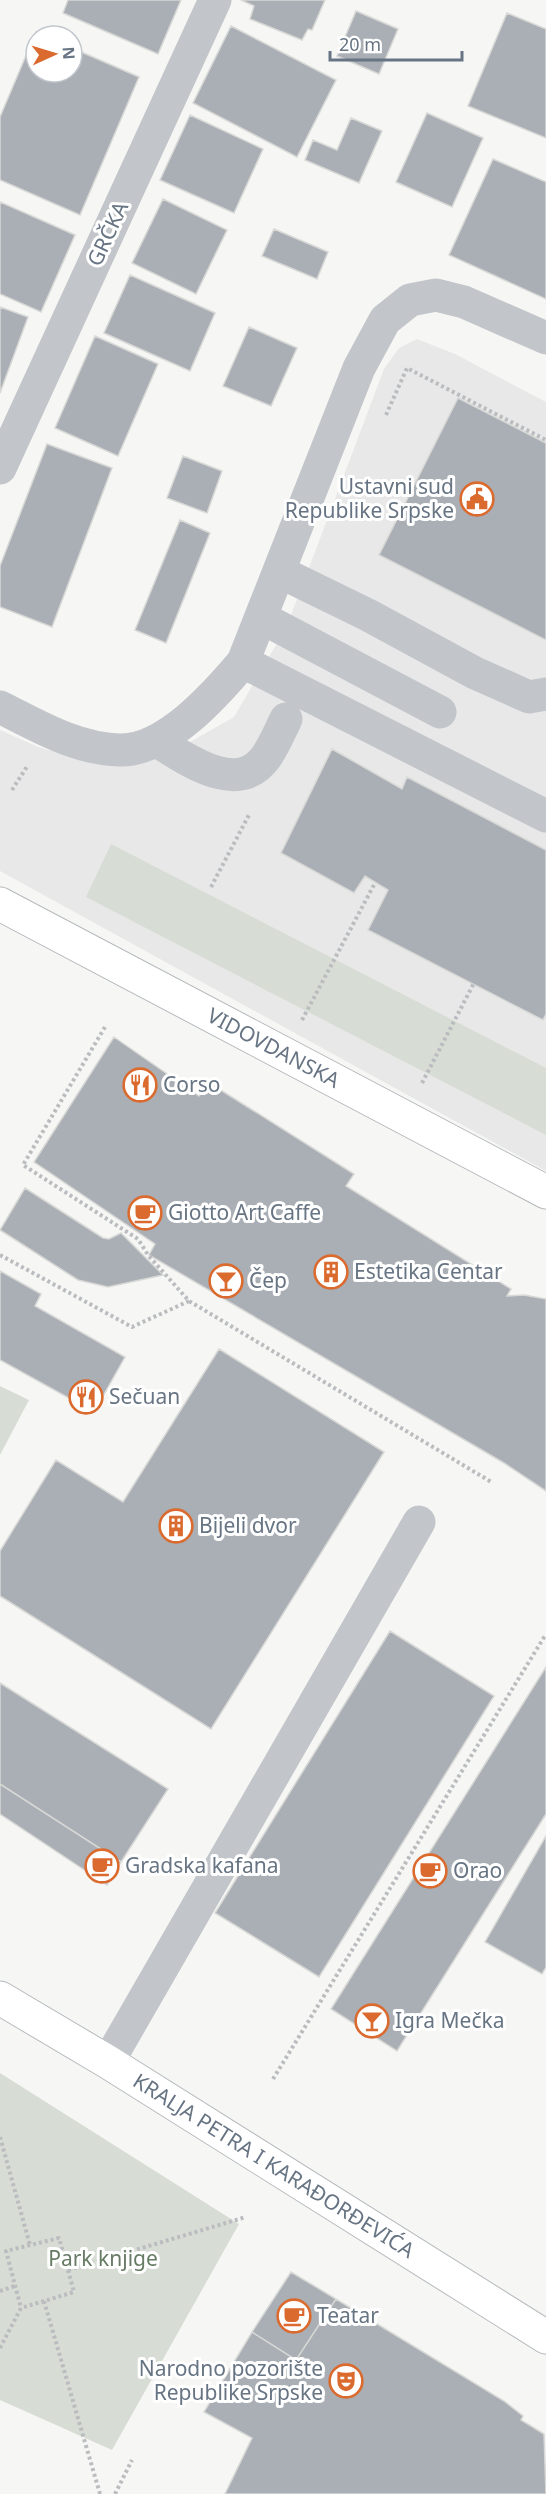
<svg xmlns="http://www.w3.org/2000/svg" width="546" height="2494" font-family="'Noto Sans',sans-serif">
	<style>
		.built { fill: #e7e8e7 }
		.green { fill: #d7ddd5 }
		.building { fill: #a9afb5; stroke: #d8d8d6; stroke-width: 1.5 }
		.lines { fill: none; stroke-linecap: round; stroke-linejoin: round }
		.major-casing { stroke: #b5b9bd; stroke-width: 35 }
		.path { stroke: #babcbf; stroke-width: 4; stroke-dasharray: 3 3; stroke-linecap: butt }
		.minor { stroke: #c2c5c9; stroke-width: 33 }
		.major { stroke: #fff; stroke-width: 33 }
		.labels { text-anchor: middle; stroke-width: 6; stroke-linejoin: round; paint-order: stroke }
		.street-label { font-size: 21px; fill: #677483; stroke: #fff }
		.poi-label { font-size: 21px; fill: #677483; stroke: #fff; text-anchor: start }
		.park-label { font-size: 21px; fill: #677b65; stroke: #fff }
	</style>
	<rect width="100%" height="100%" fill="#f6f7f4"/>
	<path class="built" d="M 417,339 L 455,354 L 546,402 L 546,1171 L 0,871 L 0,730 L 38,747 L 76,758 L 174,751 L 234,717 L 287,626 L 384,369 L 399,348 Z"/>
	<path class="green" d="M 111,844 L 546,1068 L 546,1135 L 86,897 Z
		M 0,1386 L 29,1400 L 0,1455 Z
		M 0,2073 L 239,2224 L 112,2450 L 0,2400 Z"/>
	<path class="building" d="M 68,0 L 181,0 L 158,54 L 63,13 Z
		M 241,0 L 325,0 L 312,30 L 308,29 L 302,40 L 250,19 L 254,6 Z
		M 356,11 L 398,29 L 379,74 L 337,56 Z
		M 507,13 L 546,29 L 546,138 L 468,106 Z
		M 231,26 L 336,80 L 297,157 L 193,103 Z
		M 36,32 L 45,36 L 36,36 L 36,72 L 72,72 L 72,48 L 139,77 L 80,215 L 0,180 L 0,117 Z
		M 427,113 L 483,138 L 452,207 L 396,182 Z
		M 190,115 L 263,149 L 234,213 L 160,180 Z
		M 351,118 L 382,131 L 359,183 L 305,160 L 313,140 L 337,150 Z
		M 493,159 L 546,182 L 546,299 L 449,255 Z
		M 163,199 L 227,230 L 196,294 L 132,263 Z
		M 0,202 L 75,235 L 41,312 L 0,294 Z
		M 274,229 L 328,252 L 317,279 L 262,256 Z
		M 130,275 L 215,313 L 190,371 L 104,333 Z
		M 0,307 L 28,317 L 0,393 Z
		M 249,327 L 297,348 L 271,406 L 223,386 Z
		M 95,336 L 158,364 L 118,456 L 55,428 Z
		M 458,398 L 546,443 L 546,640 L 379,555 Z
		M 47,444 L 112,468 L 52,627 L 0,607 L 0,566 Z
		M 183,456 L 222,471 L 207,513 L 167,498 Z
		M 180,520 L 210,533 L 166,643 L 135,630 Z
		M 332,749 L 402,789 L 407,777 L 546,850 L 546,1014 L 543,1020 L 368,930 L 388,890 L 365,876 L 354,893 L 281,853 Z
		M 114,1037 L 199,1096 L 208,1082 L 354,1174 L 346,1186 L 511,1289 L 507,1296 L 524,1295 L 546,1299 L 546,1491 L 504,1463 L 149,1255 L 155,1244 L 34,1162 Z
		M 25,1188 L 103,1238 L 109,1239 L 121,1233 L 163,1275 L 108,1287 L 78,1280 L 0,1230 Z
		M 0,1271 L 41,1294 L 35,1306 L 125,1357 L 94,1412 L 0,1360 Z
		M 219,1349 L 384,1452 L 211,1729 L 0,1596 L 0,1551 L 56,1460 L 123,1502 Z
		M 390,1631 L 494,1696 L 319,1977 L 215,1913 Z
		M 546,1667 L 546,1814 L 397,2051 L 331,2009 Z
		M 0,1683 L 168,1789 L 121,1862 L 0,1784 Z
		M 0,1784 L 121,1862 L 107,1885 L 0,1814 Z
		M 546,1836 L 546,1967 L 542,1974 L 485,1942 Z
		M 291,2272 L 336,2299 L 296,2360 L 252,2332 Z
		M 336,2299 L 504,2401 L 523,2416 L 521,2420 L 544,2434 L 546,2494 L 225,2494 L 252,2438 L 204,2412 L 252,2332 L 296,2360 Z"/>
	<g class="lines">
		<g class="major-casing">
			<g id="major">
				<path id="s1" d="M 0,904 L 546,1192"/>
				<path id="s2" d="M 0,1998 L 108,2062 L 546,2337"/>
			</g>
		</g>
		<path class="path" d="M 386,415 L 407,368 L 546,440
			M 12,790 L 28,765
			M 211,887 L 250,813
			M 302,1020 L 375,883
			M 105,1027 L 23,1165 L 138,1239 L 148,1255 L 189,1301 L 493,1483
			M 422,1083 L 474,983
			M 0,1255 L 132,1327 L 189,1301
			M 273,2079 L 546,1634
			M 0,2137 L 30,2245
			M 68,2270 L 246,2217
			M 0,2291 L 15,2286
			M 44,2301 L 100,2494
			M 0,2348 L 21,2308 L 6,2251 L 59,2238 L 74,2292 L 21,2308
			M 115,2494 L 132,2460"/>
		<path class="minor" d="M 0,468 L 215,0
			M 280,572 L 368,615 L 475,673 L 529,697 L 546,694
			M 262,618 L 440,712
			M 243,662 L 546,816
			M 0,707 C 38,726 76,749 120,750 C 166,751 216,694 243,662 L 359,368 L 385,320 L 410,300 L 436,295 L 464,302 L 546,338
			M 157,741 C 186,759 238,797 266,757 C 274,746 280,731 286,719
			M 108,2062 L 419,1522"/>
		<use href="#major" class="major"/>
	</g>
	<defs>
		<g id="civic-ring" transform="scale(1.725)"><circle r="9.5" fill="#fff" stroke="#db6a2f" stroke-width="1.5"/><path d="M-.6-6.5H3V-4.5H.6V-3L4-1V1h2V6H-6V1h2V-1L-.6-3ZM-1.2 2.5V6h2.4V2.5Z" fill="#db6a2f"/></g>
		<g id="restaurant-ring" transform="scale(1.725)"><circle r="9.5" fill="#fff" stroke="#db6a2f" stroke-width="1.5"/><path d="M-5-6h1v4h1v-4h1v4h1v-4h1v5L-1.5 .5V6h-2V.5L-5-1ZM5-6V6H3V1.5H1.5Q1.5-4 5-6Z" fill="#db6a2f"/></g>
		<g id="cafe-ring" transform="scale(1.725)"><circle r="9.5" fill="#fff" stroke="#db6a2f" stroke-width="1.5"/><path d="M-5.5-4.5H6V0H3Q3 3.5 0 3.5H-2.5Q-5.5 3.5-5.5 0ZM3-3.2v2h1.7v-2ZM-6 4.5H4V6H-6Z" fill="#db6a2f"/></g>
		<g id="building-ring" transform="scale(1.725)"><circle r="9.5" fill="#fff" stroke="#db6a2f" stroke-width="1.5"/><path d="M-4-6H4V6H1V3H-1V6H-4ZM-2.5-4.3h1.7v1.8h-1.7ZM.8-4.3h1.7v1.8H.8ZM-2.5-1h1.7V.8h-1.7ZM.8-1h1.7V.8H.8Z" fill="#db6a2f"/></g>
		<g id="bar-ring" transform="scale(1.725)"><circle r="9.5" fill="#fff" stroke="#db6a2f" stroke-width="1.5"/><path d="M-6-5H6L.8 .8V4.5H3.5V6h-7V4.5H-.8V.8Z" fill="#db6a2f"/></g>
		<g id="theatre-ring" transform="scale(1.725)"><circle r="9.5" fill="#fff" stroke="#db6a2f" stroke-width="1.5"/><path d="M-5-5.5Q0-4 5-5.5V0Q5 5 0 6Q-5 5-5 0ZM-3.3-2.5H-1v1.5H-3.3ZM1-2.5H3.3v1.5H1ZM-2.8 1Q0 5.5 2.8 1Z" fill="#db6a2f"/></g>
	</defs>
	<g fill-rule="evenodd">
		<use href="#civic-ring" x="477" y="499"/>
		<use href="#restaurant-ring" x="140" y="1085"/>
		<use href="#cafe-ring" x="145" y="1213"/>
		<use href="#building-ring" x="331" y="1272"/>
		<use href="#bar-ring" x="226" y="1281"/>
		<use href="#restaurant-ring" x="86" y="1397"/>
		<use href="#building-ring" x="176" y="1526"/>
		<use href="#cafe-ring" x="102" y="1866"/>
		<use href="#cafe-ring" x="430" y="1871"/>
		<use href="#bar-ring" x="372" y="2021"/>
		<use href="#cafe-ring" x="294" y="2316"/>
		<use href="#theatre-ring" x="346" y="2381"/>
	</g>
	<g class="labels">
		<g class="street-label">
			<text transform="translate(108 234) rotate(-65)" y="7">GRČKA</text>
			<text dy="7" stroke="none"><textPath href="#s1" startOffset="309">VIDOVDANSKA</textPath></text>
			<text dy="7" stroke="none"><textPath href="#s2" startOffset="321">KRALJA PETRA I KARAĐORĐEVIĆA</textPath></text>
		</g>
		<g class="poi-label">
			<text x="454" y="494" text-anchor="end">Ustavni sud<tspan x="454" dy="24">Republike Srpske</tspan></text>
			<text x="163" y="1092">Corso</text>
			<text x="168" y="1220">Giotto Art Caffe</text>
			<text x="354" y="1279">Estetika Centar</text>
			<text x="249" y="1288">Čep</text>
			<text x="109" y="1404">Sečuan</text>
			<text x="199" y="1533">Bijeli dvor</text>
			<text x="125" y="1873">Gradska kafana</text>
			<text x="453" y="1878">Orao</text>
			<text x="395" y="2028">Igra Mečka</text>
			<text x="317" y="2323">Teatar</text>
			<text x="323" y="2376" text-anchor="end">Narodno pozorište<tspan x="323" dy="24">Republike Srpske</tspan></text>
		</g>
		<g class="park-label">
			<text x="103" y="2266">Park knjige</text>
		</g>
	</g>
	<g transform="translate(54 54) rotate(86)"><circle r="28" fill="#ffffff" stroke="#c2c7cd" stroke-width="1.5"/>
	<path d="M0-4.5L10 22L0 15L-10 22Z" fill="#db6a2f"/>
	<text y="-9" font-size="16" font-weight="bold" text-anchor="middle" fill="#677483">N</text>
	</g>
	<path d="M330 51v9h132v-9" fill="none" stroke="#677483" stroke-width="3"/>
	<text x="339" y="51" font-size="18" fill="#677483" stroke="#ffffff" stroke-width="4.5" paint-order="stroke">20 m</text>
</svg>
